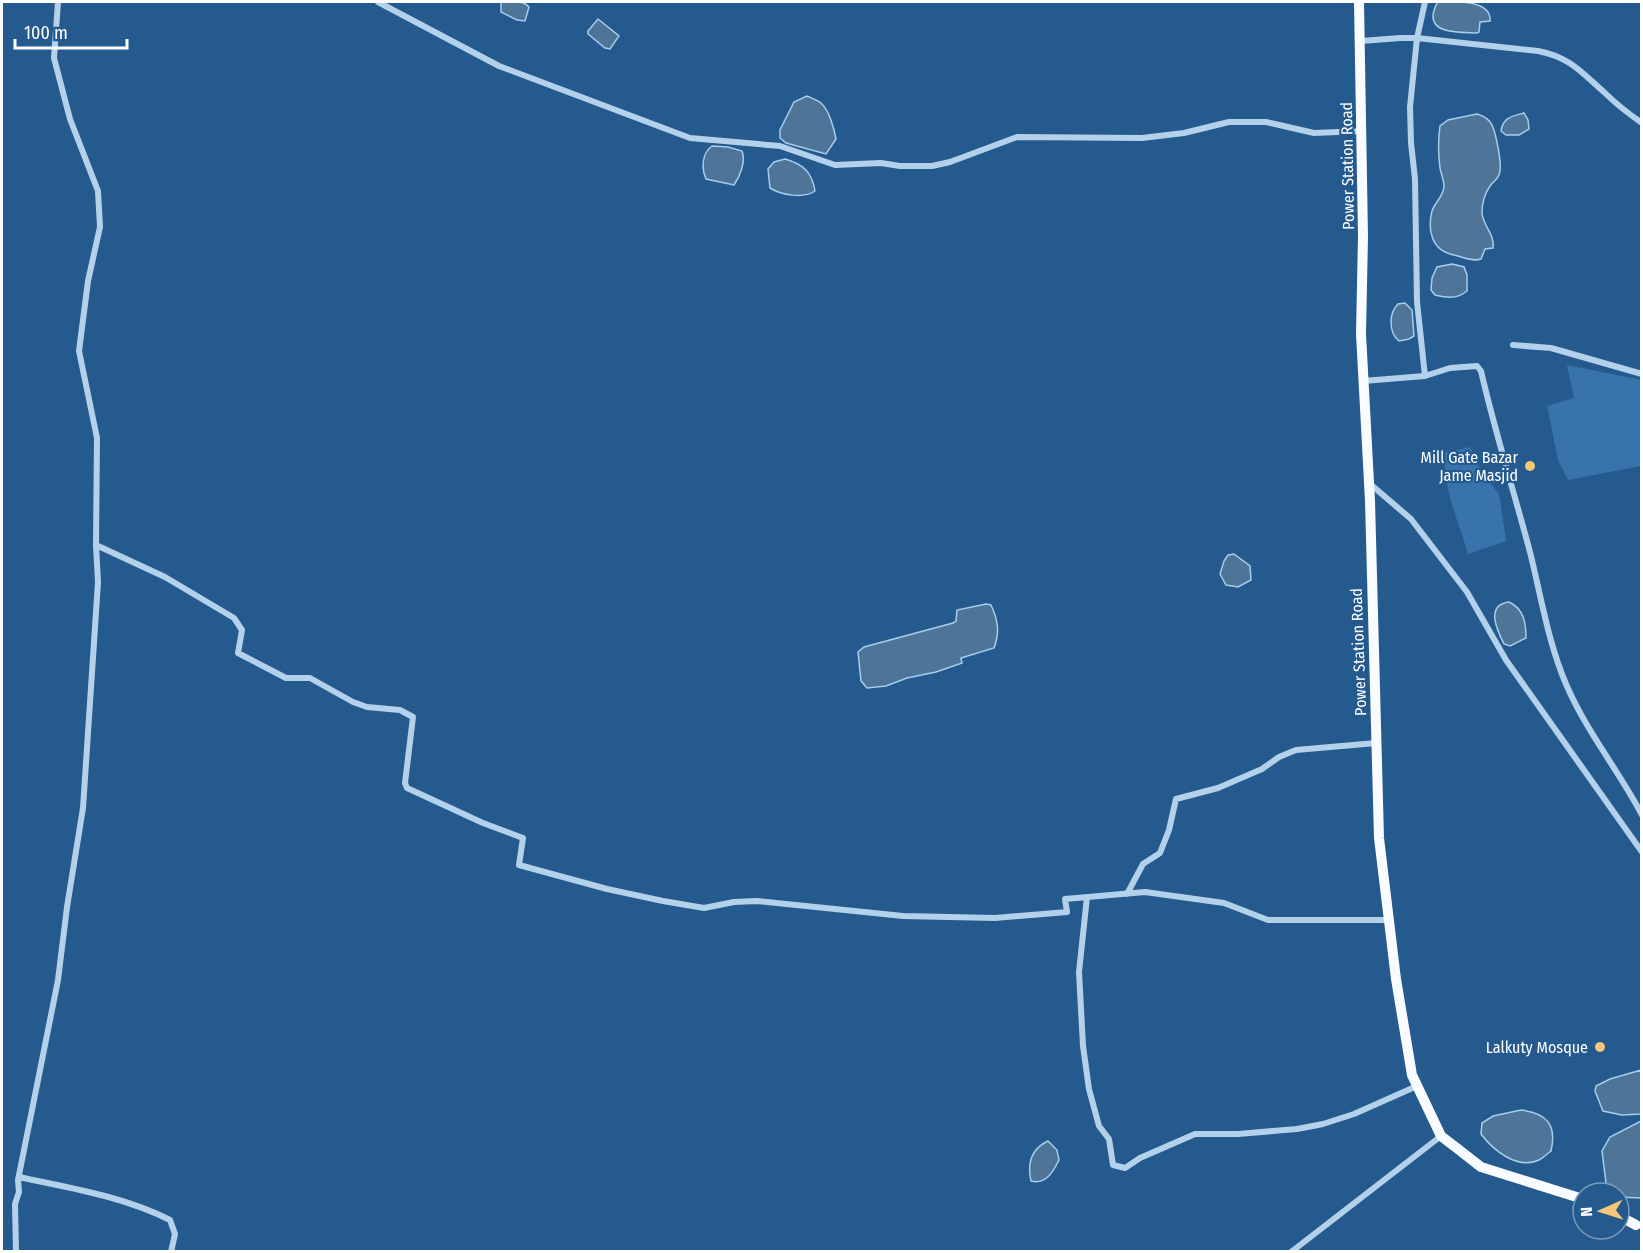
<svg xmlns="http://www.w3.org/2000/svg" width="1643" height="1253" font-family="'Fira Sans Condensed',sans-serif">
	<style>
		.green { fill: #3874ab }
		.water { fill: #4e7498; stroke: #a7cdec; stroke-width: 1.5 }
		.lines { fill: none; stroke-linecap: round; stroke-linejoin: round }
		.minor { stroke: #b3d1eb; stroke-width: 6 }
		.primary { stroke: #f8fbff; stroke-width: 10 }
		.poi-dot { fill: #f6c777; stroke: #245a8e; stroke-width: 2 }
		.labels { text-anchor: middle; stroke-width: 4.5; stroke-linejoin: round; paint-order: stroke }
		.street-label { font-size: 16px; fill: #fff; stroke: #245a8e }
		.poi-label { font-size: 16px; fill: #fff; stroke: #245a8e; text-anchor: end }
	</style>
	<rect width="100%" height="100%" fill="#245a8e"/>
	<path class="green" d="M 1567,365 L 1641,380 L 1641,466 L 1568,480 L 1558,460 L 1547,406 L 1574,398 Z
		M 1470,447 L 1481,471 L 1499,494 L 1506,541 L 1468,554 C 1458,519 1444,492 1444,453 Z"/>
	<path class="water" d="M 501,2 C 511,1 523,0 529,7 L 525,21 L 517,20 L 501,12 Z
		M 1438,2 C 1455,1 1492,0 1490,21 L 1480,22 L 1479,32 L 1477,33 C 1463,32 1432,35 1433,15 C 1434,9 1435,6 1438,2 Z
		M 598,19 L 619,36 L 610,49 L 605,48 L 588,34 L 588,31 Z
		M 807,96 C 811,98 817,100 821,103 C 829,110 834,128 836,139 L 826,154 L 786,143 L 780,138 L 780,130 L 794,102 Z
		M 1524,113 L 1528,120 L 1529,129 L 1519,135 L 1506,135 L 1501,131 C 1503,117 1513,116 1524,113 Z
		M 1477,114 C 1484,116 1489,119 1492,125 C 1496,134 1503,166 1499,175 C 1497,180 1493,182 1490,186 C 1485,193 1482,204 1482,213 C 1483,226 1495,234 1493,248 L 1485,249 L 1481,259 C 1472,262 1463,257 1454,255 C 1432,251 1427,231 1432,211 C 1435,202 1444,196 1444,186 C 1444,180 1441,174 1440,168 C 1438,153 1438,140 1440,126 L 1448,120 Z
		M 712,146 L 728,147 L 742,151 C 746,162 740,176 734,185 L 706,179 C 701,168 702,153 712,146 Z
		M 785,159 C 803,164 812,172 815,191 C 803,199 781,195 770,188 L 768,169 L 774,162 Z
		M 1452,264 L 1464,267 L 1467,275 L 1467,291 C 1457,299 1448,298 1435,295 L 1431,290 L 1432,278 L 1437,267 Z
		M 1405,303 L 1412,310 L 1414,336 L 1409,339 L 1399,341 C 1388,332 1389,313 1398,304 Z
		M 1234,554 L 1250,566 L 1251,580 L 1238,587 L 1226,585 L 1220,574 L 1224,561 L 1228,555 Z
		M 1509,602 C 1524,609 1526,623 1526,638 L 1510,646 L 1504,644 C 1497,630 1485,605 1509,602 Z
		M 986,604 L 991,605 C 998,620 1000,632 994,648 L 961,658 L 962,663 L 936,672 L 907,678 L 886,686 L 867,688 L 861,681 L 858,652 L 864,647 L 953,623 L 956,621 L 957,610 Z
		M 1641,1070 L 1641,1114 L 1622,1115 L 1603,1111 L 1595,1091 L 1596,1086 L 1610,1079 Z
		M 1521,1110 C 1547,1113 1557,1125 1551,1151 C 1547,1154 1543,1158 1539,1160 C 1517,1170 1493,1150 1481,1134 L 1482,1123 L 1493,1116 Z
		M 1641,1121 L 1641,1198 L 1619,1197 L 1619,1193 L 1614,1193 L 1606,1183 L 1602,1151 L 1610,1137 Z
		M 1048,1141 L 1057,1150 L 1059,1160 C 1053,1172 1046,1185 1031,1181 C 1027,1163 1031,1149 1048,1141 Z"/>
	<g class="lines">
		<path class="minor" d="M 378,2 L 499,66 L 690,138 L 780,146 L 835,165 L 881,163 L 900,166 L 932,166 L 950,162 L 1017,137 L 1142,138 L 1184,133 L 1229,122 L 1266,122 L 1314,133 L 1362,131
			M 1361,41 L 1400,38 L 1417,38 L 1538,51 C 1570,57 1582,73 1605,93 C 1616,104 1629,114 1642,123
			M 1513,345 L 1551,348 L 1642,374
			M 1425,376 L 1450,368 L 1477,366 L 1481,371 C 1495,432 1514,492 1530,552 C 1541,596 1548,642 1566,684 C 1586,731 1619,771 1642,815
			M 1363,381 L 1425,376 L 1417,302 L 1415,179 L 1411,143 L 1410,107 L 1417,38 L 1425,2
			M 1369,483 L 1411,519 L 1467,592 L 1506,660 L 1642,852
			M 96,545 L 165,577 L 234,618 L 242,630 L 238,653 L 286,678 L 310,678 L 353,702 L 367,707 L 400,710 L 413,717 L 405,783 L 407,788 L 483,823 L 523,838 L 519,865 L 607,889 L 663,901 L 704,908 L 734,902 L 757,901 L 903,916 L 995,918 L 1067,912 L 1065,899 L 1145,892 L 1224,903 L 1268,920 L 1389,920
			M 1127,894 L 1143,864 L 1160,853 L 1169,830 L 1176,799 L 1218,788 L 1262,769 L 1279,757 L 1296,750 L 1376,743
			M 1087,897 L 1079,972 L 1083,1046 L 1089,1089 L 1099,1126 L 1109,1139 L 1113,1165 L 1125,1168 L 1140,1158 L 1195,1134 L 1238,1134 L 1297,1129 L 1323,1124 L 1354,1114 L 1417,1086
			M 19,1177 C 69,1188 123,1196 170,1220 L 175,1234 L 171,1252
			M 16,1252 L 15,1204 L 19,1192 L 18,1180 L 58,980 L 67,907 L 83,808 L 98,582 L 96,545 L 97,438 L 79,351 L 88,281 L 100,227 L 98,191 L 70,119 L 54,58 L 58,2
			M 1291,1252 L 1441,1136"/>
		<path class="primary" d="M 1359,2 L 1363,237 L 1361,334 L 1370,501 L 1379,838 L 1396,979 L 1412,1075 L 1441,1136 L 1458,1149 L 1481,1167 L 1583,1199
			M 1619,1216 L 1636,1225"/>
	</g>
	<g class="poi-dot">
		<circle cx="1530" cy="466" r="6"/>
		<circle cx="1600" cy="1047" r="6"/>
	</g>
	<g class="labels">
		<g class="street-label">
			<text transform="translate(1347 166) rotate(-91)" y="6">Power Station Road</text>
			<text transform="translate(1358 652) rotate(-92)" y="6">Power Station Road</text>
		</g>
		<g class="poi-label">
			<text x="1518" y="463">Mill Gate Bazar<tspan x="1518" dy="18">Jame Masjid</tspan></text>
			<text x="1588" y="1053">Lalkuty Mosque</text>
		</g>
	</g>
	<rect width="1643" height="1253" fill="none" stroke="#ffffff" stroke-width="6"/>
	<g transform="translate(1601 1211) rotate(267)"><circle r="28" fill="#245a8e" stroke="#7c9cbb" stroke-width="1.5"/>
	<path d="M0-4.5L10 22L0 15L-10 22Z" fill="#f6c777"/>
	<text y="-9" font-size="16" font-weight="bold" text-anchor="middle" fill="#ffffff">N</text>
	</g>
	<path d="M15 39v9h112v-9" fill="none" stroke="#ffffff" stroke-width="3"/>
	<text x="24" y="39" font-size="18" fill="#ffffff" stroke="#245a8e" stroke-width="4.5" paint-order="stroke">100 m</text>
</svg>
